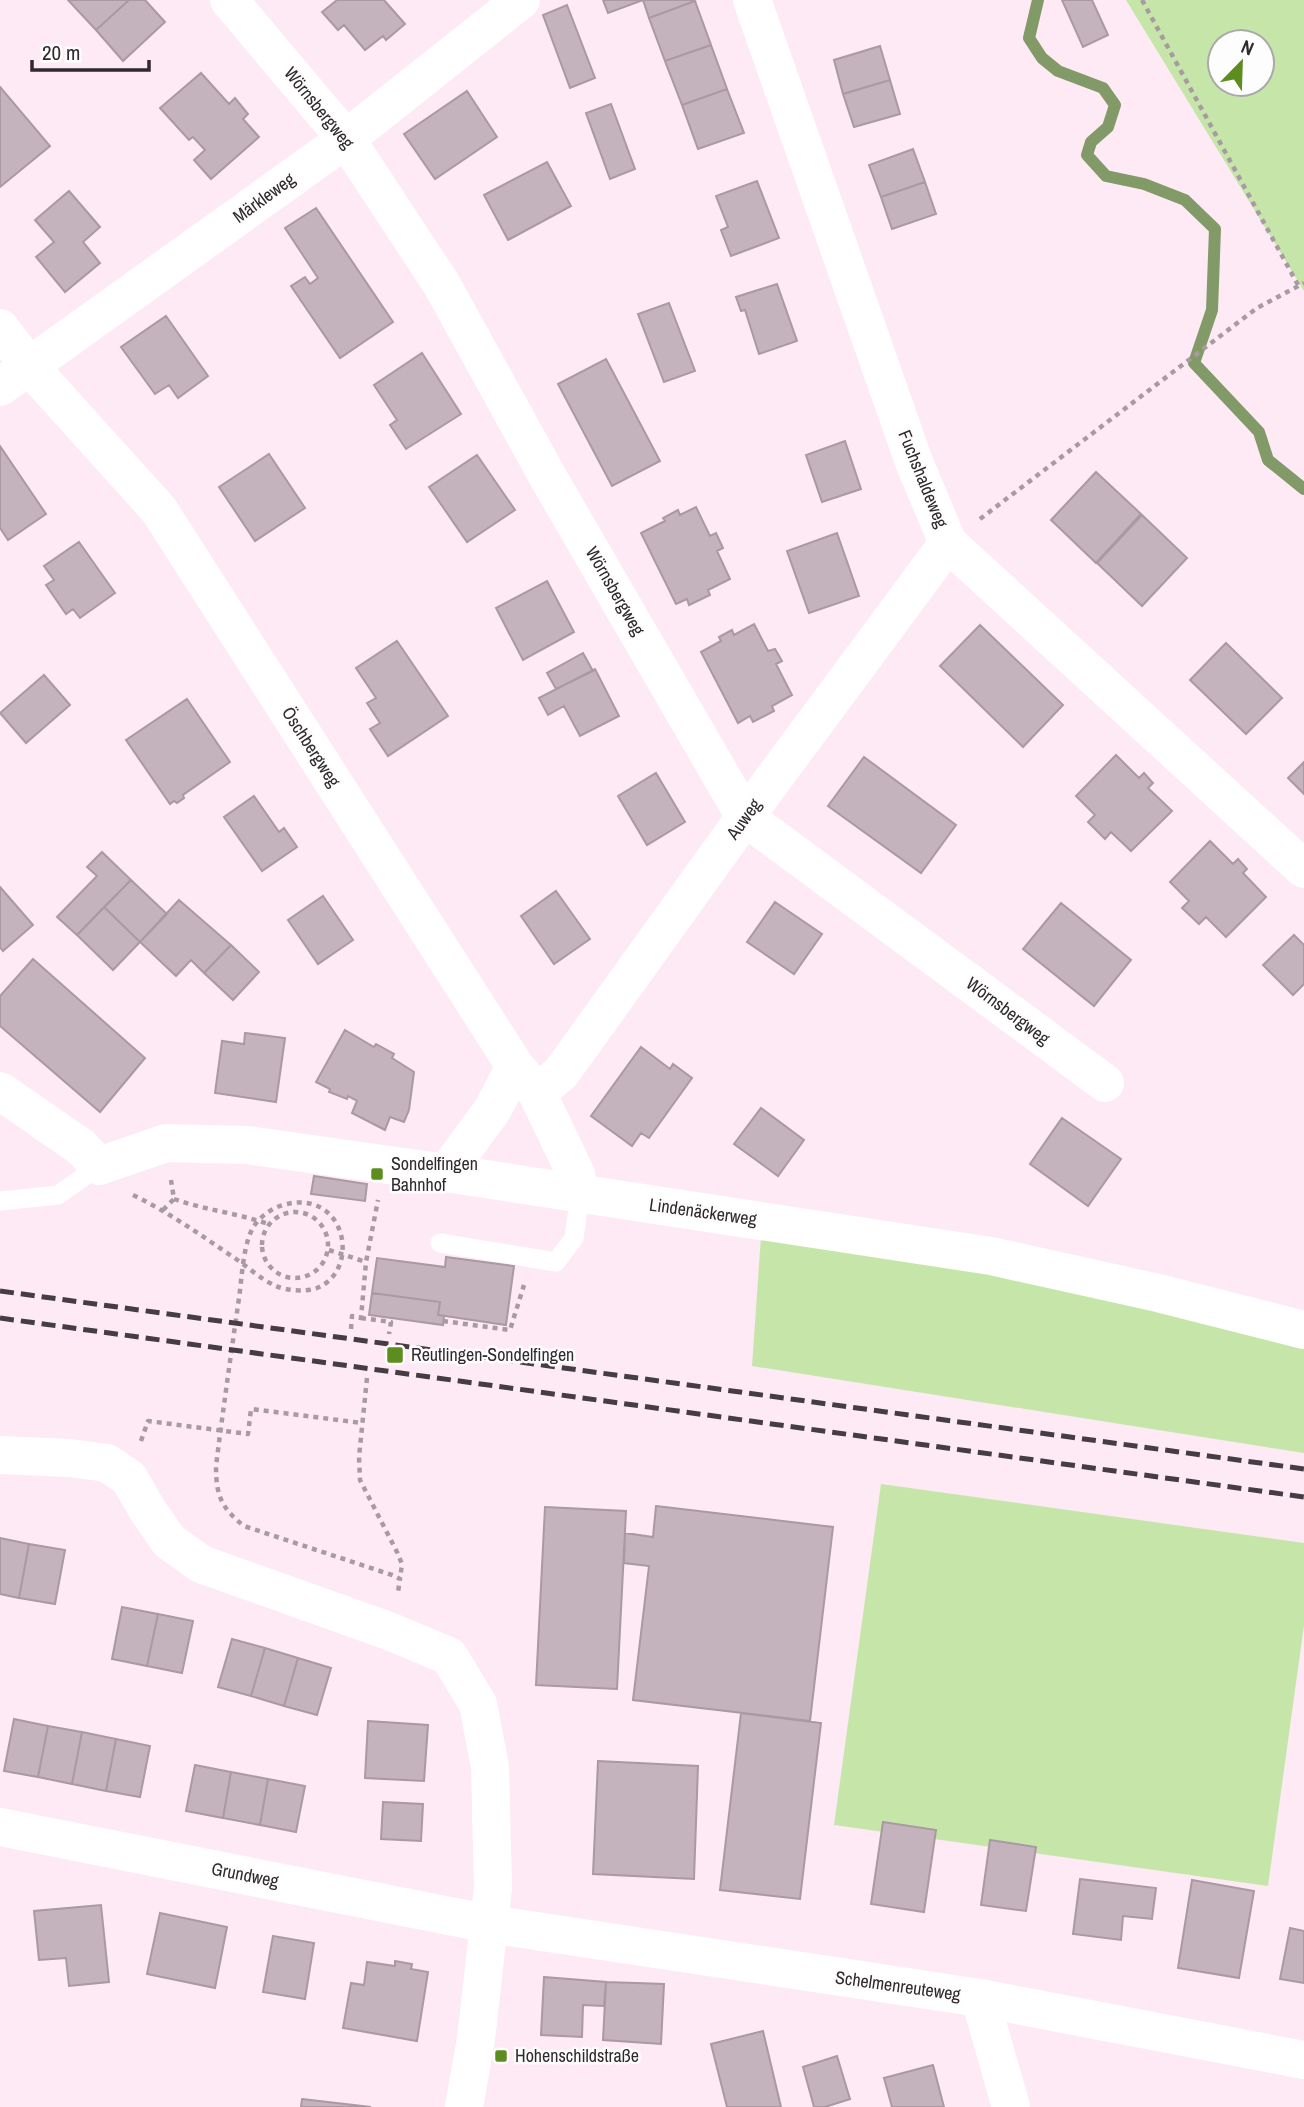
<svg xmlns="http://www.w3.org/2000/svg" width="1304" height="2107" font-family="'Archivo Narrow',sans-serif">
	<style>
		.green { fill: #c6e6a9; fill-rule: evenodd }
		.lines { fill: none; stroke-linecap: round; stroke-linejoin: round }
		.stream { stroke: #829a68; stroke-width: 12 }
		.building { fill: #c4b2bd; stroke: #aa98a2; stroke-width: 2 }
		.path { stroke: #a89aa2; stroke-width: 4.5; stroke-dasharray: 5 5; stroke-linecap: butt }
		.service { stroke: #fff; stroke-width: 19 }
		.minor { stroke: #fff; stroke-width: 38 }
		.rail { stroke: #453d41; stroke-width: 5; stroke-dasharray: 14 7; stroke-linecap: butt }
		.poi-dot { fill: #5d8c1f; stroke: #fdfdfd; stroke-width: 2.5 }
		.labels { text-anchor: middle; stroke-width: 5; stroke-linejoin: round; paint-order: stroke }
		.street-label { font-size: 18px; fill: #30292d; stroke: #fdfdfd }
		.poi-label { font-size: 18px; fill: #30292d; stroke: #fdfdfd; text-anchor: start }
	</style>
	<rect width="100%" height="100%" fill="#fdeaf5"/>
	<path class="green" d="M 1126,0 L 1304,0 L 1304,291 ZM 1262,42 L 1262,84 L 1220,84 L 1220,42 Z
		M 762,1222 L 1304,1345 L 1304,1453 L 752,1366 Z
		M 881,1484 L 1304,1543 L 1304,1625 L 1268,1886 L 834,1825 Z"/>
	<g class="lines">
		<path class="stream" d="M 1038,0 L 1029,38 L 1042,58 L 1058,71 L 1103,88 L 1115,105 L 1108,127 L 1091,142 L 1087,155 L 1106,176 L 1144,184 L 1185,200 L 1215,229 L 1212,310 L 1194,363 L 1259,432 L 1268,460 L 1304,489"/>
	</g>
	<path class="building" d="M 68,0 L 129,0 L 96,30 Z
		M 129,0 L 145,0 L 165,22 L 123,61 L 96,30 Z
		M 337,0 L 384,0 L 405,24 L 386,40 L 383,36 L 365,50 L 344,25 L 338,30 L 322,12 Z
		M 603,0 L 694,0 L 695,1 L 649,18 L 643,0 L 608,13 Z
		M 1062,0 L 1092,0 L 1108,35 L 1083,47 Z
		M 695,1 L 711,45 L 665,61 L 649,18 Z
		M 567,5 L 595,78 L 570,88 L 543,15 Z
		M 711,45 L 727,89 L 682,105 L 665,61 Z
		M 880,46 L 890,80 L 843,94 L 834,60 Z
		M 201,73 L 229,104 L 235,98 L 248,114 L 243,119 L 259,137 L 211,179 L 194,160 L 205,150 L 193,137 L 189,140 L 160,108 Z
		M 890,80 L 900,114 L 854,127 L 843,94 Z
		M 0,87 L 50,146 L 0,187 Z
		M 727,89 L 744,133 L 698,149 L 682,105 Z
		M 467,91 L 497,137 L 435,179 L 404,134 Z
		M 611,104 L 635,169 L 610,179 L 586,113 Z
		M 913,149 L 925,182 L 881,197 L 869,165 Z
		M 547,162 L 571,206 L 508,240 L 484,195 Z
		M 757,181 L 779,238 L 731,256 L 721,230 L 728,227 L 716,196 Z
		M 925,182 L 936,214 L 892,229 L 881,197 Z
		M 69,191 L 100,227 L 83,242 L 100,263 L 65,292 L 36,257 L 54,242 L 35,220 Z
		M 316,208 L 393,322 L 340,358 L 291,286 L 305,277 L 310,284 L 318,278 L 285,228 Z
		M 777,284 L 797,341 L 759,354 L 745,310 L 741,311 L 736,297 Z
		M 669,303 L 695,371 L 664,382 L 638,314 Z
		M 166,316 L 208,376 L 178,398 L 169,385 L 155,394 L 121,347 Z
		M 422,353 L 461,414 L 406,449 L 390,425 L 397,420 L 374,385 Z
		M 606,359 L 660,461 L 612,486 L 558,384 Z
		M 845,441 L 861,489 L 822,502 L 806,455 Z
		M 0,446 L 46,514 L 8,540 L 0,528 Z
		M 269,454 L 305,508 L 255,541 L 219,487 Z
		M 477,455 L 515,510 L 467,542 L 429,487 Z
		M 1096,472 L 1141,514 L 1096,563 L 1051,520 Z
		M 696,507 L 710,536 L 716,533 L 723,548 L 717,551 L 730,579 L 708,590 L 710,595 L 689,605 L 687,599 L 676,604 L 641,533 L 665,521 L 663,518 L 678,510 L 680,515 Z
		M 1142,515 L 1187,558 L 1142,606 L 1097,563 Z
		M 837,533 L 859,596 L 809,613 L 787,551 Z
		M 79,542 L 115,593 L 80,618 L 73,609 L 66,614 L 46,585 L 54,580 L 44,566 Z
		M 547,581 L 574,632 L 523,660 L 496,608 Z
		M 754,624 L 768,651 L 775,649 L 782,661 L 776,664 L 792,695 L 772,706 L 774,711 L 753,722 L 750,716 L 738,723 L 701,652 L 721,641 L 719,637 L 732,630 L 734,635 Z
		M 980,625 L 1063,705 L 1023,747 L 940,666 Z
		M 397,641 L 448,716 L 388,756 L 370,729 L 380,723 L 367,703 L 376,698 L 356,668 Z
		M 1226,643 L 1282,698 L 1246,734 L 1190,680 Z
		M 583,653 L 593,671 L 556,689 L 547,673 Z
		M 595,669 L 619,716 L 580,736 L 564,706 L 548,715 L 539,698 Z
		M 44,675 L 70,705 L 26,743 L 0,713 Z
		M 187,699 L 230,762 L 183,795 L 184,798 L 177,803 L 174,801 L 170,804 L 126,740 Z
		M 1116,755 L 1139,778 L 1144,773 L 1153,783 L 1148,788 L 1172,811 L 1131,851 L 1111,832 L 1105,839 L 1088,822 L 1095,815 L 1076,796 Z
		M 864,757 L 956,825 L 921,873 L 828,806 Z
		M 1304,762 L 1304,794 L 1288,778 Z
		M 656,773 L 685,822 L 647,845 L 618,796 Z
		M 254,796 L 279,832 L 284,828 L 297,847 L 262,871 L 224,817 Z
		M 1210,841 L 1233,864 L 1238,859 L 1247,869 L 1243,873 L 1266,897 L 1226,937 L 1206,917 L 1199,924 L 1182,908 L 1189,901 L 1170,882 Z
		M 102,852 L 131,880 L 77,935 L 57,917 L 97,876 L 87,867 Z
		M 131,880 L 167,914 L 140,942 L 104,907 Z
		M 0,887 L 33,925 L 3,951 L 0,947 Z
		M 556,891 L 590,939 L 554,964 L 521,916 Z
		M 323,896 L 353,940 L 318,964 L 288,920 Z
		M 179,900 L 231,945 L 204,973 L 191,960 L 176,976 L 140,942 Z
		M 775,902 L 822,934 L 794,974 L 747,942 Z
		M 1061,903 L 1131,960 L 1094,1006 L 1023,949 Z
		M 104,907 L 140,942 L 113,970 L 77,935 Z
		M 1294,935 L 1304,945 L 1304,984 L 1293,995 L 1263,965 Z
		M 231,945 L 259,972 L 233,1000 L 204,973 Z
		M 33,959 L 145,1058 L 100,1112 L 0,1026 L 0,996 Z
		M 345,1030 L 374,1047 L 376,1044 L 394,1054 L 392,1058 L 414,1072 L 409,1110 L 404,1122 L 390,1117 L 385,1130 L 352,1113 L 357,1101 L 348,1096 L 347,1099 L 329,1092 L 330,1089 L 316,1082 Z
		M 245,1033 L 285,1038 L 276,1102 L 215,1093 L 222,1041 L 244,1044 Z
		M 641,1047 L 670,1069 L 673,1064 L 692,1078 L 649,1138 L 641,1133 L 632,1146 L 591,1116 Z
		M 761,1108 L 804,1140 L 778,1176 L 734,1144 Z
		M 1062,1118 L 1121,1159 L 1088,1206 L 1030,1164 Z
		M 314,1176 L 367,1184 L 365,1201 L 311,1194 Z
		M 446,1257 L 514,1266 L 506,1325 L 438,1315 L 440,1302 L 372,1293 L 377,1258 L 445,1267 Z
		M 372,1293 L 440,1302 L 438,1315 L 444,1316 L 443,1325 L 369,1315 Z
		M 656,1506 L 833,1527 L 810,1721 L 633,1700 L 649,1566 L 624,1563 L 625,1533 L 653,1537 Z
		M 545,1507 L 626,1511 L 617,1689 L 536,1685 Z
		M 0,1538 L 29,1544 L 19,1598 L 0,1594 Z
		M 29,1544 L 65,1550 L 55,1604 L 19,1598 Z
		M 122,1607 L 158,1614 L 147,1666 L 112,1659 Z
		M 158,1614 L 193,1621 L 182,1673 L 147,1666 Z
		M 232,1639 L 265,1648 L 251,1696 L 218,1687 Z
		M 265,1648 L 298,1658 L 284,1706 L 251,1696 Z
		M 298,1658 L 331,1668 L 317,1715 L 284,1706 Z
		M 741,1713 L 821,1723 L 800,1899 L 720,1890 Z
		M 14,1719 L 48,1726 L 38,1777 L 4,1771 Z
		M 368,1721 L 428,1725 L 424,1781 L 365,1778 Z
		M 48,1726 L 82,1732 L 72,1784 L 38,1777 Z
		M 82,1732 L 116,1739 L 106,1791 L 72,1784 Z
		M 116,1739 L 150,1746 L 140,1797 L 106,1791 Z
		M 598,1761 L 698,1766 L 694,1879 L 593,1874 Z
		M 195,1765 L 231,1772 L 223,1818 L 186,1811 Z
		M 231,1772 L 268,1779 L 260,1825 L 223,1818 Z
		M 268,1779 L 305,1786 L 296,1832 L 260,1825 Z
		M 383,1802 L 423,1804 L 421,1841 L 381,1839 Z
		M 883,1822 L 936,1830 L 924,1912 L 871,1904 Z
		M 990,1840 L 1036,1847 L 1026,1911 L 981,1905 Z
		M 1080,1879 L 1156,1888 L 1152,1919 L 1123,1916 L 1121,1940 L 1073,1934 Z
		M 1192,1880 L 1254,1891 L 1239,1978 L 1178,1968 Z
		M 101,1905 L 109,1982 L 69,1986 L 66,1958 L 39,1960 L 34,1911 Z
		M 160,1913 L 227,1927 L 215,1988 L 147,1974 Z
		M 1290,1928 L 1304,1931 L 1304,1983 L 1280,1979 Z
		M 273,1936 L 314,1943 L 305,1999 L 263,1992 Z
		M 395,1961 L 412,1964 L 411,1969 L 428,1972 L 417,2041 L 343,2028 L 351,1983 L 364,1985 L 367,1962 L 395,1966 Z
		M 544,1977 L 606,1982 L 604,2006 L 583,2005 L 582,2037 L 541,2035 Z
		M 606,1982 L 664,1984 L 661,2044 L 603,2040 Z
		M 763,2031 L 781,2107 L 727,2107 L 711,2044 Z
		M 837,2056 L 850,2099 L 825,2107 L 814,2107 L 803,2067 Z
		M 933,2065 L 944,2107 L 892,2107 L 884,2078 Z
		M 302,2099 L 371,2107 L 301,2107 Z"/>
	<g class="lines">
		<path class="path" d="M 1142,0 L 1298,285
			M 980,519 L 1257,308 L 1304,283
			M 133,1195 C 170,1213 202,1236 236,1259 C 249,1268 262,1280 276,1286 C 287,1291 306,1292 317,1288 C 362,1270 346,1187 283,1205 C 272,1208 261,1216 254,1226 C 243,1243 242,1278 239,1298 C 231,1354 223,1410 216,1466 C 216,1495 221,1508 244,1526 L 392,1575 L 400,1579 L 398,1592
			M 174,1199 C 205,1210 237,1213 268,1224
			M 163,1210 L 174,1199 L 171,1180
			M262 1245a33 33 0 1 1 66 0a33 33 0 1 1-66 0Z
			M 329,1250 L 366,1262
			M 361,1318 L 391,1322 L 389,1334
			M 443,1321 L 510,1330 L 524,1285
			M 351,1329 L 352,1316 L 361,1318 L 366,1262 L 378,1200
			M 367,1378 L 359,1457 L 360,1480 L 397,1552 L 402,1564 L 400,1579
			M 141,1441 L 148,1421 L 248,1434 L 251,1409 L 362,1423"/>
		<path class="service" d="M 0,1201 L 58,1195 L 99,1166
			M 440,1243 L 556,1262 L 574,1238 L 580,1194"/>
		<path class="minor" d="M 229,0 L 346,139 L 442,285 L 549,479 L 745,817 L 1105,1083
			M 752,0 L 914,462 L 948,543 L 1304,869
			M 0,328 L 30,367 L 159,510 L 515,1066 L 537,1093 L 576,1174 L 580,1194
			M 0,387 L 346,139 L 521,0
			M 0,1091 L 81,1147 L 99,1166 L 166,1143 L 247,1145 L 446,1173 L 991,1256 L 1158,1293 L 1304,1330
			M 537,1093 L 561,1073 L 745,817 L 948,543
			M 446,1173 L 493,1109 L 515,1066
			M 0,1455 L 70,1458 L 107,1463 L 129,1478 L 148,1511 L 169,1541 L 201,1564 L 389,1631 L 449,1656 L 478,1704 L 490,1767 L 493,1888 L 476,2039 L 464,2107
			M 0,1827 L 490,1924 L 980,1998 L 1304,2060
			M 980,1998 L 1011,2107"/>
		<path class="rail" d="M 0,1291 L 1304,1469
			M 0,1318 L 1304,1497"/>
	</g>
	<g class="poi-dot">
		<rect x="370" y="1167" width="14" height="14" rx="3.5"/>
		<rect x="386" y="1346" width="18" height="18" rx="3.5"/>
		<rect x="494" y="2049" width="14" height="14" rx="3.5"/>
	</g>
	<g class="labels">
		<g class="street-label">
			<text transform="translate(319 108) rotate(51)" y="6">Wörnsbergweg</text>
			<text transform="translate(264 198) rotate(-36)" y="6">Märkleweg</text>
			<text transform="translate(923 479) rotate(68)" y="6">Fuchshaldeweg</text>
			<text transform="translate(615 591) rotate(60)" y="6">Wörnsbergweg</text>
			<text transform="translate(311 747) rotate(57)" y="6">Öschbergweg</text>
			<text transform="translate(744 819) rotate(-54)" y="6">Auweg</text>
			<text transform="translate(1008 1011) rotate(37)" y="6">Wörnsbergweg</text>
			<text transform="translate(703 1212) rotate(8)" y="6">Lindenäckerweg</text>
			<text transform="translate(245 1875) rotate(11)" y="6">Grundweg</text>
			<text transform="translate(898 1986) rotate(8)" y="6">Schelmenreuteweg</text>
		</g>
		<g class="poi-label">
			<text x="391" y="1170">Sondelfingen<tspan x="391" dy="21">Bahnhof</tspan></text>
			<text x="411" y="1361">Reutlingen-Sondelfingen</text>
			<text x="515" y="2062">Hohenschildstraße</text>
		</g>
	</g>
	<g transform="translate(1241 63) rotate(23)"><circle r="33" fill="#fdfdfd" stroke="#aba8aa" stroke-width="2"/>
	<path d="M0-5L12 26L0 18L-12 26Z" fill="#5d8c1f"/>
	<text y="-10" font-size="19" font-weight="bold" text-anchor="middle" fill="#30292d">N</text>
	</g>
	<path d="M32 60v10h117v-10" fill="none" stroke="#30292d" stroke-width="3.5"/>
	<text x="42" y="60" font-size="21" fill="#30292d" stroke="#fdfdfd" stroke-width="5" paint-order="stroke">20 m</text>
</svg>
